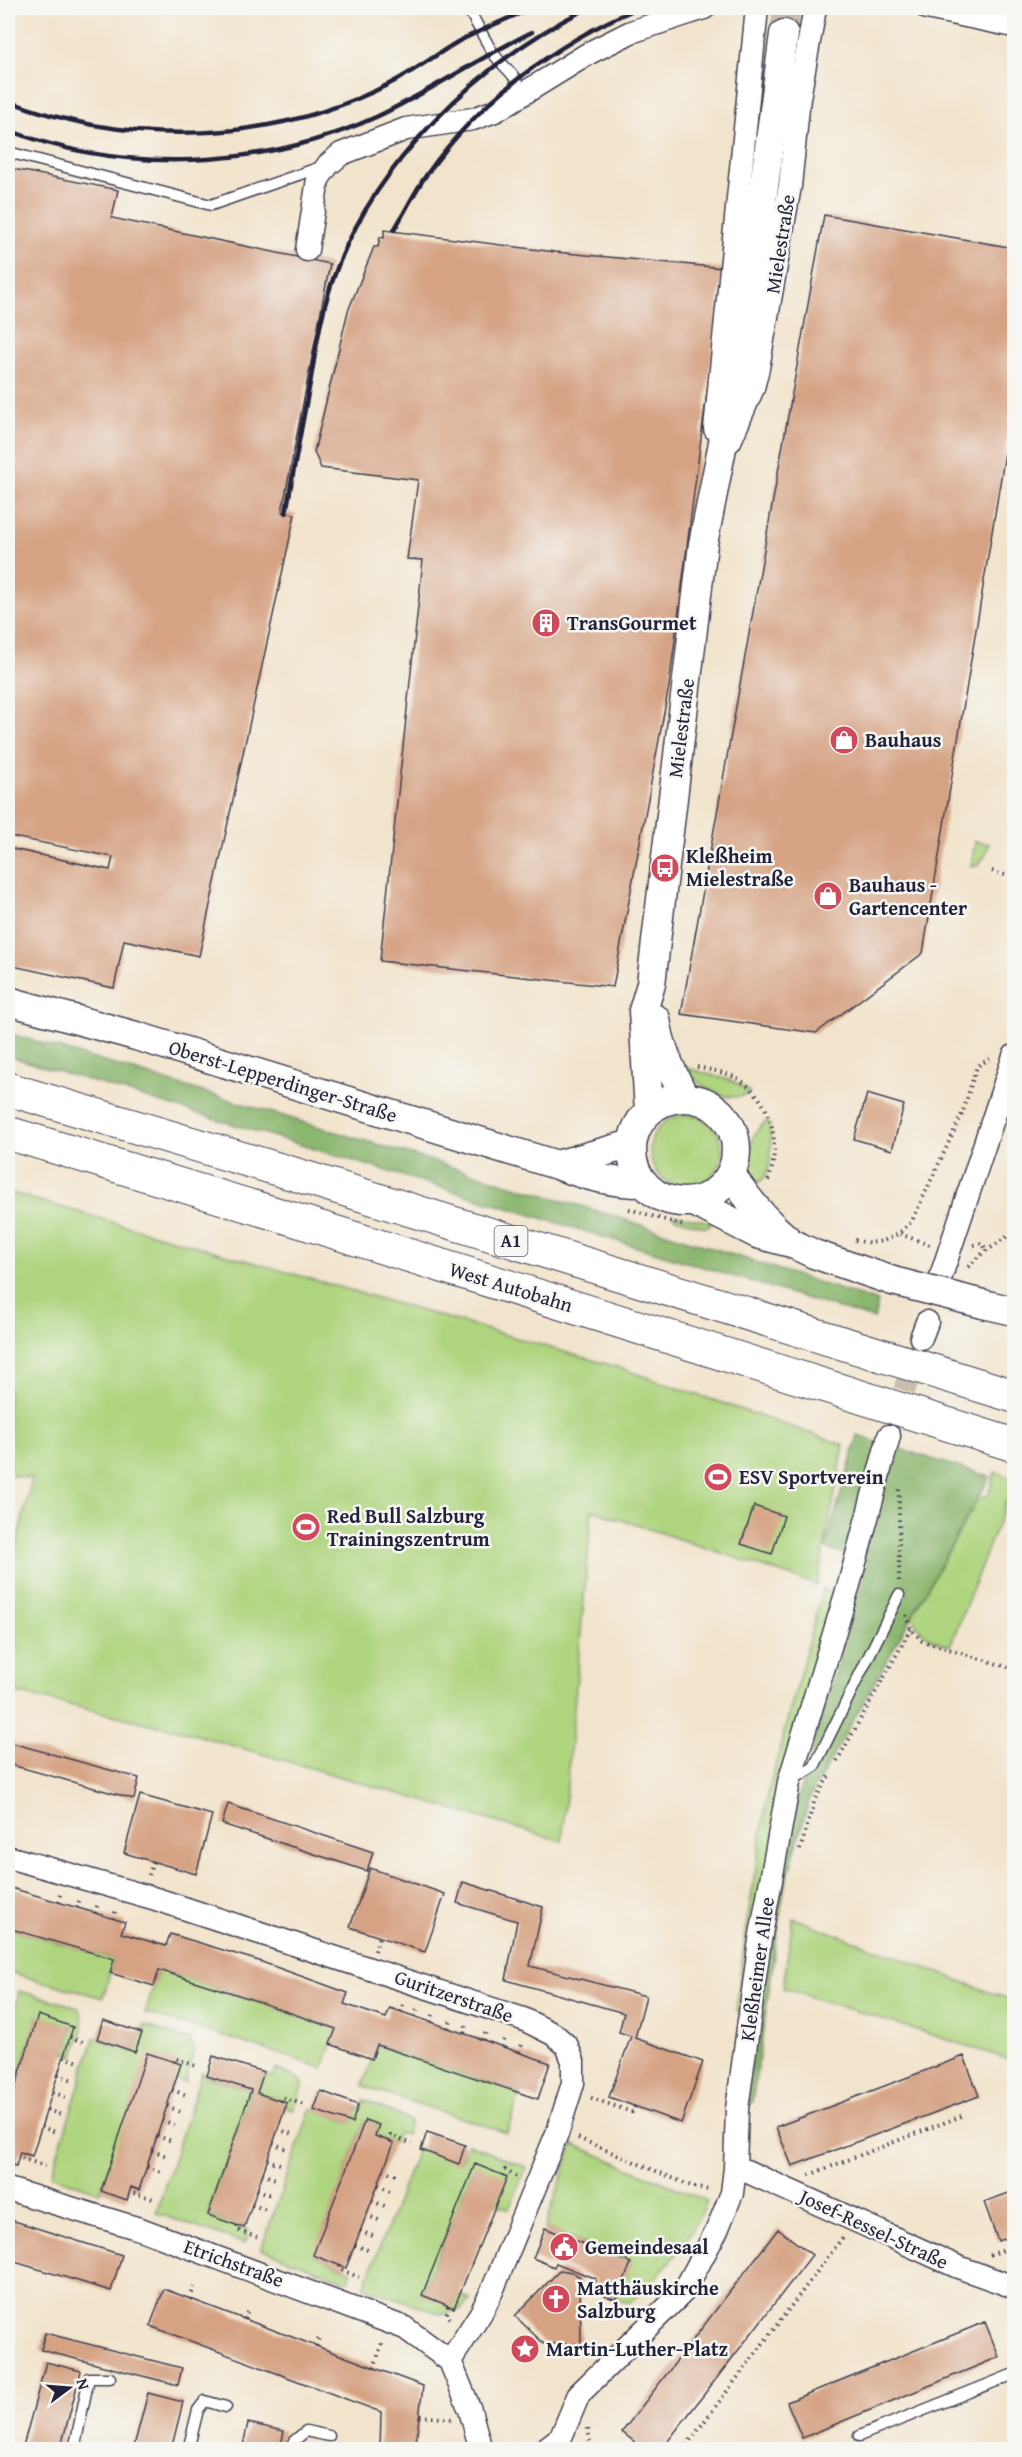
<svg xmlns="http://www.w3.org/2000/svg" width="1022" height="2457" font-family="'Gentium Book Plus',serif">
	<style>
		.green { fill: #aed47e; stroke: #687b5c; stroke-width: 1.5 }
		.forest { fill: #8ab66d; stroke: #566c54; stroke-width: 1.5 }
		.building { fill: #d5a283 }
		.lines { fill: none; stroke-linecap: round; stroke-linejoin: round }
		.minor-tunnel { stroke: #c8bdaf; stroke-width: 22; stroke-dasharray: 22 11; stroke-linecap: butt }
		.tertiary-tunnel { stroke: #c8bdaf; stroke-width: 28; stroke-dasharray: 28 14; stroke-linecap: butt }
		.service-casing { stroke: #413f51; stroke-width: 13 }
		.minor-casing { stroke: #413f51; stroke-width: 25 }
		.tertiary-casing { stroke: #413f51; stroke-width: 31 }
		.motorway-casing { stroke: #413f51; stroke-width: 35 }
		.path { stroke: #413f51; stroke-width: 4; stroke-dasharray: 1.5 4.5; stroke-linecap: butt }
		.service { stroke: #fff; stroke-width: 10 }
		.minor { stroke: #fff; stroke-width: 22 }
		.tertiary { stroke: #fff; stroke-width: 28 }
		.motorway { stroke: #fff; stroke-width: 33 }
		.rail { stroke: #22223b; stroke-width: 4.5 }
		.tertiary-bridge-casing { stroke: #413f51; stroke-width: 31; stroke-linecap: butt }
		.tertiary-bridge { stroke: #fff; stroke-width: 28 }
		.labels { text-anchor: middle; stroke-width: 5; stroke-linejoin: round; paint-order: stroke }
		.shield { fill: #f6f6f2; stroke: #626272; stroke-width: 1.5 }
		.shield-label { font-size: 18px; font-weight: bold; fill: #22223b }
		.street-label { font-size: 20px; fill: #22223b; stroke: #f6f6f2 }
		.poi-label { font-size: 20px; font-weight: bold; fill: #22223b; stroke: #f6f6f2; text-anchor: start }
	</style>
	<rect width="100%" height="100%" fill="#f6f6f2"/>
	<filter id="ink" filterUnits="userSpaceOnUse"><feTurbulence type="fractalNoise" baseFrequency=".0167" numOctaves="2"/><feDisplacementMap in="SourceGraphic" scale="12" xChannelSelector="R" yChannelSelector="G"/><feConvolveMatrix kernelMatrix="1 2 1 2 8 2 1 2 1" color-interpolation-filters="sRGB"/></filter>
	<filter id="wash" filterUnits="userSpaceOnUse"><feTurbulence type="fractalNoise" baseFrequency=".008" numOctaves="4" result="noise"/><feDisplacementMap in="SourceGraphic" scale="24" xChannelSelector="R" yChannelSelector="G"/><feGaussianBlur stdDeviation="1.35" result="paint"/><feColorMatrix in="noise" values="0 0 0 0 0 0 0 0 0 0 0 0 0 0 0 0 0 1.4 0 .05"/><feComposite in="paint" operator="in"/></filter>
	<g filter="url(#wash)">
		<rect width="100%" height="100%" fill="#f2e4cc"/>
		<path class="green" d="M 975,841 L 989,844 L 985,856 L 977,866 L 971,866 Z
			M 680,1066 L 732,1081 L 750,1092 C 727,1108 696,1082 680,1066 Z
			M650 1151a36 36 0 1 1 72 0a36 36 0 1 1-72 0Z
			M 768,1121 C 772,1135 775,1181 755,1183 C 746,1164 748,1131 768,1121 Z
			M 8,1192 L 617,1367 L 844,1445 L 817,1585 L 592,1510 L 562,1841 L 186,1732 L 8,1691 L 8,1605 L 17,1543 L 32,1479 L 8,1474 Z
			M 676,1215 L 711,1222 L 710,1225 L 705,1227 L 676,1218 L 673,1216 Z
			M 995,1472 L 1014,1479 L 1014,1504 L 1006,1502 L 950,1646 C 931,1640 920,1635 912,1616 L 977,1500 L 988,1496 Z
			M 823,1588 L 834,1596 L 743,2013 L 736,2011 L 745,1935 L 768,1792 Z
			M 793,1918 L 1014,2001 L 1014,2061 L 783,1988 Z
			M 8,1928 L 114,1959 L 103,1998 L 8,1972 Z
			M 159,1970 L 248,1998 L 336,2029 L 323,2068 L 201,2029 L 145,2013 Z
			M 19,1991 L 77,2007 C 89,2019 78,2042 74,2056 L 65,2053 L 73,2027 L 38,2016 L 8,2110 L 8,2028 L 11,2029 L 12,2027 Z
			M 144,2025 L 191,2040 L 194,2050 L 185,2083 L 175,2080 L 111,2163 L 100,2192 L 51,2175 L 94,2038 L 135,2052 Z
			M 377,2045 L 520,2093 L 507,2133 L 363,2086 Z
			M 276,2069 L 297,2078 L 303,2084 L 294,2110 L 286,2106 L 286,2103 L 257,2093 L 263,2074 L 273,2077 Z
			M 202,2072 L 207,2077 L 251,2090 L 208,2215 L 249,2230 L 245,2244 L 156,2213 Z
			M 364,2100 L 410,2121 L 406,2135 L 398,2133 L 394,2143 L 375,2136 L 379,2126 L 365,2120 L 314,2255 L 352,2271 L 348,2282 L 261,2249 L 311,2108 L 351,2123 L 357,2108 L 361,2109 Z
			M 468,2144 L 526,2167 L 509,2209 L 496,2204 L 475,2165 L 422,2294 L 459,2295 L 471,2299 L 460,2310 L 441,2314 L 364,2287 L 418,2148 L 459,2163 Z
			M 573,2144 L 707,2201 C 691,2241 661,2274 630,2303 L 616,2300 L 631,2263 L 545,2228 Z"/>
		<path class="forest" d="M 8,1033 L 614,1216 L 878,1302 L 874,1319 L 8,1056 Z
			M 858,1436 L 990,1477 L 810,1797 L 784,1889 L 752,2103 L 747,2102 L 776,1886 L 800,1791 L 868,1561 L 825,1548 Z"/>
		<g id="blocks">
			<path class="building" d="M 8,168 L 118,190 L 112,218 L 330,264 L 282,512 L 295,514 L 199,956 L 124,940 L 114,988 L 8,965 L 8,848 L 110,870 L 113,857 L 8,836 Z
				M 824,215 L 1014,248 L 1014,398 L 923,953 L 816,1033 L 681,1014 Z
				M 384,230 L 555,252 L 723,268 L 669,686 L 613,987 L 380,961 L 423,560 L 407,559 L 418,480 L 321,468 L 314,452 L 348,311 L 374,247 L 378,247 L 380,237 L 384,238 Z
				M 867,1094 L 904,1105 L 892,1150 L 854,1139 Z
				M 754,1506 L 784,1516 L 772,1554 L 741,1544 Z
				M 8,1742 L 139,1778 L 134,1799 L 8,1764 Z
				M 140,1795 L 212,1815 L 196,1874 L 124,1853 Z
				M 228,1804 L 373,1852 L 367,1871 L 222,1824 Z
				M 370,1868 L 445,1894 L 425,1952 L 350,1927 Z
				M 463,1882 L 543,1907 L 530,1966 L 646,1996 L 635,2038 L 703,2062 L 681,2123 L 609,2097 L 631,2036 L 619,2032 L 624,2013 L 506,1980 L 517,1921 L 457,1903 Z
				M 8,1887 L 125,1922 L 121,1933 L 166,1946 L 170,1934 L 177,1936 L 259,1961 L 348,1993 L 344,2004 L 386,2018 L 390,2008 L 550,2063 L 538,2099 L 377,2045 L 372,2059 L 330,2044 L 336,2029 L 248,1998 L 159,1970 L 154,1986 L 110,1973 L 114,1959 L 8,1928 Z
				M 38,2015 L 73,2027 L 32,2156 L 20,2152 L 16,2166 L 8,2164 L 8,2110 Z
				M 103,2020 L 142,2033 L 135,2052 L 97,2039 Z
				M 147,2053 L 181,2064 L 139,2190 L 131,2187 L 127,2200 L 101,2191 Z
				M 213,2056 L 264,2072 L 257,2093 L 287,2103 L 244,2228 L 208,2215 L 251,2090 L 207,2076 Z
				M 964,2056 L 979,2096 L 792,2166 L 776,2127 Z
				M 321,2091 L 358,2105 L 352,2123 L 314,2110 Z
				M 365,2120 L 379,2125 L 375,2136 L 394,2143 L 346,2268 L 313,2255 Z
				M 427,2132 L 465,2145 L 459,2164 L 421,2150 Z
				M 475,2164 L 507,2177 L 454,2308 L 422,2295 Z
				M 1014,2191 L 1014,2235 L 998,2241 L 984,2202 Z
				M 8,2219 L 122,2255 L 111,2291 L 8,2260 Z
				M 545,2228 L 631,2263 L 616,2300 L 591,2290 L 596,2279 L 556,2263 L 554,2267 L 533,2258 Z
				M 778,2229 L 812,2255 L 661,2450 L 645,2450 L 622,2432 Z
				M 560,2270 L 572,2272 L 580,2277 L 581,2344 L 544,2344 L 515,2316 Z
				M 164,2289 L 423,2386 L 415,2450 L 380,2450 L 381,2412 L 150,2326 Z
				M 985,2322 L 999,2357 L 802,2438 L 787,2402 Z
				M 45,2333 L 182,2368 L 178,2385 L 41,2350 Z
				M 46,2362 L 81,2371 L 64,2435 L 60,2450 L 22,2450 Z
				M 148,2393 L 183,2402 L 171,2450 L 133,2450 Z
				M 248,2423 L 284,2431 L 280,2450 L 242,2450 Z"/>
		</g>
	</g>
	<g filter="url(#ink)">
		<use href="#blocks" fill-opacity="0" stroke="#413f51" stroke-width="1.5"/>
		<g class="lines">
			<path class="minor-tunnel" d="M 894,1422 L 917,1351"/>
			<path class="tertiary-tunnel" d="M 784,34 L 787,8"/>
			<g class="service-casing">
				<path id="service" d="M 468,8 C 476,23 484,38 493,53 C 506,71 516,72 521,94
					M 8,152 L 211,205 L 324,166
					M 792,1780 L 814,1767 L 899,1595
					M 859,2436 L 1014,2374
					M 74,2450 L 89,2378 L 110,2378
					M 188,2450 L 198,2410 L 205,2401 L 226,2407
					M 292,2450 L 294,2441 L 306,2431 L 329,2436"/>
			</g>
			<g class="minor-casing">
				<path id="minor" d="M 927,8 L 1014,26
					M 307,250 L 318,179 L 328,165 L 341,154 L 406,129 L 473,119 L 495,111 L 591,52 L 631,32 L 704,8
					M 715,429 L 757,8
					M 730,441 L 753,388 L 758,368 L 790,186 L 799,98 L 815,8
					M 940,1279 L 1014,1056
					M 921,1338 L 927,1322
					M 8,1857 L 156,1899 L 523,2019 L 555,2035 L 567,2046 L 573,2061 L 573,2083 L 558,2131 L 492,2291 L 481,2313 L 450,2361
					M 735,2168 L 746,2171 L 958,2267 L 1014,2287
					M 8,2189 L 143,2230 L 405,2328 L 450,2361 L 470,2410 L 481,2450
					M 544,2450 L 561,2437 L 579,2394 L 684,2291 L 717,2230 L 732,2193 L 735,2168 L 737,2109 L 760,1940 L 789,1782 L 850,1581 L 889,1436"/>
			</g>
			<g class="tertiary-casing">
				<path id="tertiary" d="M 8,1001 L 136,1036 L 557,1165 C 586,1176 611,1183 643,1183
					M 656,1019 C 660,1048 672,1072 685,1098
					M632 1150a52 52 0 1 1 104 0a52 52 0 1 1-104 0Z
					M 649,1112 L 643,1011 L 651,984 L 703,544 L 745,331 L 784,34
					M 557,1165 L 632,1144
					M 731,1174 C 747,1199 764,1220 787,1239
					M 694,1202 L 757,1234 L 791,1243 L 814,1254 L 893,1281
					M 983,1304 L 1014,1311"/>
			</g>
			<g class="motorway-casing">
				<path id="motorway" d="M 8,1089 L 294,1174 L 1014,1396
					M 8,1133 L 283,1216 L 1014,1445"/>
			</g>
			<path class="path" d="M 992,871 L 1014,878
				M 697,1067 C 710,1070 722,1071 734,1077 C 772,1095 783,1146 767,1183
				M 629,1209 L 682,1225
				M 900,1234 L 930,1245
				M 855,1240 C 880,1247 896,1238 912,1221 L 962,1114 L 977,1066 L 990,1059
				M 974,1245 L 982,1243 L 987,1251
				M 968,1267 L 979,1256 L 1014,1232
				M 899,1581 L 899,1487
				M 906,1615 L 911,1629 L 922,1641 L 1014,1669
				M 837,1761 L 911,1629
				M 800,1850 L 815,1799 L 829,1776
				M 149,1875 L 153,1862
				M 58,1902 L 61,1892
				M 77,1908 L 80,1898
				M 95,1913 L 98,1903
				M 113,1919 L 116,1908
				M 375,1951 L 379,1937
				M 401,2012 L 404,2001
				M 415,2017 L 418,2006
				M 431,2022 L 434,2011
				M 448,2028 L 452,2017
				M 464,2033 L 467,2022
				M 70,2037 L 85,2043
				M 483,2040 L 487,2029
				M 502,2047 L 505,2036
				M 519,2052 L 523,2042
				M 64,2057 L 79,2062
				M 174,2062 L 175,2058 L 196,2066
				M 58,2075 L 73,2080
				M 172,2090 L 187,2095
				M 53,2092 L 67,2098
				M 591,2098 L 632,2112 L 635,2106
				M 281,2101 L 282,2097 L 304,2105
				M 167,2106 L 181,2112
				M 47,2110 L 62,2115
				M 162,2120 L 177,2126
				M 41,2127 L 56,2132
				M 278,2129 L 294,2135
				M 157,2136 L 172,2141
				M 578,2138 L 696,2188 L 710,2190
				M 389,2142 L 391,2135 L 412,2144
				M 273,2143 L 288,2150
				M 152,2151 L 167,2156
				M 23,2153 L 21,2158 L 45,2166
				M 267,2160 L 283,2165
				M 147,2167 L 161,2172
				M 383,2170 L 399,2176
				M 262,2174 L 278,2180
				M 809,2175 L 964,2115
				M 503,2176 L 505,2170 L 518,2178
				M 378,2185 L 392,2192
				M 135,2188 L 133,2193 L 153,2199
				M 257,2190 L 272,2195
				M 372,2201 L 387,2207
				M 252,2205 L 267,2210
				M 366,2215 L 381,2221
				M 238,2226 L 237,2230 L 257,2237
				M 360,2231 L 375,2237
				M 355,2245 L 370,2251
				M 990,2255 L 1014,2246
				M 340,2266 L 339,2269 L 359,2277
				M 190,2299 L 194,2287
				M 448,2306 L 447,2314 L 450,2318
				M 245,2319 L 248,2309
				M 316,2346 L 319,2338
				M 374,2368 L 382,2343
				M 420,2416 L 452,2419
				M 588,2428 L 590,2441
				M 683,2450 L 843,2237
				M 839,2450 L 849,2445"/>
			<use href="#service" class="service"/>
			<use href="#minor" class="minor"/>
			<use href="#tertiary" class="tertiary"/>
			<use href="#motorway" class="motorway"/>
			<path class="rail" d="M 8,101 C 131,148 275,144 393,82 C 416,70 437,54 459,41 C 484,29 509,17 534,8
				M 8,130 C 124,175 262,169 376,117 C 429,92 479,58 532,32
				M 394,230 C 405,212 414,192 427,174 C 480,100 555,43 638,8
				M 286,513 C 294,468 302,423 311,378 C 316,347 321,315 331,285 C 369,168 479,61 588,8"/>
			<g class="tertiary-bridge-casing">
				<path id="tertiary-bridge" d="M 893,1281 L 983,1304"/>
			</g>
			<use href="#tertiary-bridge" class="tertiary-bridge"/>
		</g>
	</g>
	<defs>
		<g id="building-disc" transform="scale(1.5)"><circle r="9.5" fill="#d1495b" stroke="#f6f6f2"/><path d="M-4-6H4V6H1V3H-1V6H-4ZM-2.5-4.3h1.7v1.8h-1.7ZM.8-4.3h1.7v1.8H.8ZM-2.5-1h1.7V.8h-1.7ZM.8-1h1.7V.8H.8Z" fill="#fff"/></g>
		<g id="shop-disc" transform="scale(1.5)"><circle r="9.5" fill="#d1495b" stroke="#f6f6f2"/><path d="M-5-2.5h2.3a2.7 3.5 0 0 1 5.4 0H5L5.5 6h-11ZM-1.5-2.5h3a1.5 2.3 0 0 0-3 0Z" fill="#fff"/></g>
		<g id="bus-disc" transform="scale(1.5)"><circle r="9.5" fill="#d1495b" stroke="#f6f6f2"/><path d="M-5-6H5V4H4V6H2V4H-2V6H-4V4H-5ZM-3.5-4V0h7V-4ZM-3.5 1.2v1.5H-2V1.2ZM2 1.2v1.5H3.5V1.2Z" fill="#fff"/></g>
		<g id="stadium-disc" transform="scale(1.5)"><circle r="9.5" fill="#d1495b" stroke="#f6f6f2"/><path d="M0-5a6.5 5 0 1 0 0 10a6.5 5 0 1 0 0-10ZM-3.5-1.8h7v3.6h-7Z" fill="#fff"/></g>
		<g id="civic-disc" transform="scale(1.5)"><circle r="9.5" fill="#d1495b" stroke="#f6f6f2"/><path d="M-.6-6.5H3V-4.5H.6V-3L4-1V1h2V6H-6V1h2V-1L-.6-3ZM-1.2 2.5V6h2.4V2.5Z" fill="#fff"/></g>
		<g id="church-disc" transform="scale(1.5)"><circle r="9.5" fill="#d1495b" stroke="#f6f6f2"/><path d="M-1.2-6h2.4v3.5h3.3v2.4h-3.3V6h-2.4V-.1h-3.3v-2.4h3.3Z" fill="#fff"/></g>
		<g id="sight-disc" transform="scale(1.5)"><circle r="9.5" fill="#d1495b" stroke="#f6f6f2"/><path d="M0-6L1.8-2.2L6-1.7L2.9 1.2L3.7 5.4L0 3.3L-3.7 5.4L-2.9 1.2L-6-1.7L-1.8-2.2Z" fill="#fff"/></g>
	</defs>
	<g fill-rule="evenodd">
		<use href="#building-disc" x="546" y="623"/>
		<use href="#shop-disc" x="844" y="740"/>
		<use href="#bus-disc" x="665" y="868"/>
		<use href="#shop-disc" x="828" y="896"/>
		<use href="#stadium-disc" x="718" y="1477"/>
		<use href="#stadium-disc" x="306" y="1527"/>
		<use href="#civic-disc" x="564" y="2247"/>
		<use href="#church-disc" x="556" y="2299"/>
		<use href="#sight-disc" x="525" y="2349"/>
	</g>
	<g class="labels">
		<rect class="shield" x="494.5" y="1226" width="33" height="30" rx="4.5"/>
		<g class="shield-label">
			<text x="511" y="1247">A1</text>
		</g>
		<g class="street-label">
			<text transform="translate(780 244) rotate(-81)" y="7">Mielestraße</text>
			<text transform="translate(681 728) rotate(-83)" y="7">Mielestraße</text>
			<text transform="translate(283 1081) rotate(17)" y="7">Oberst-Lepperdinger-Straße</text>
			<text transform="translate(511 1287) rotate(17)" y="7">West Autobahn</text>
			<text transform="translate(757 1969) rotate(-82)" y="7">Kleßheimer Allee</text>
			<text transform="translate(454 1996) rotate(19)" y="7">Guritzerstraße</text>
			<text transform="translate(874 2229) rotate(25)" y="7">Josef-Ressel-Straße</text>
			<text transform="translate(234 2263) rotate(20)" y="7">Etrichstraße</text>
		</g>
		<g class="poi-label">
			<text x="567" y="630">TransGourmet</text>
			<text x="865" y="747">Bauhaus</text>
			<text x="686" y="863">Kleßheim<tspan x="686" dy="23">Mielestraße</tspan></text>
			<text x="849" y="892">Bauhaus -<tspan x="849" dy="23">Gartencenter</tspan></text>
			<text x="739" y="1484">ESV Sportverein</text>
			<text x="327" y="1523">Red Bull Salzburg<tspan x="327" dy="23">Trainingszentrum</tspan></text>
			<text x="585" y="2254">Gemeindesaal</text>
			<text x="577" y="2295">Matthäuskirche<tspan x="577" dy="23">Salzburg</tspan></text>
			<text x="546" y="2356">Martin-Luther-Platz</text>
		</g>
	</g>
	<rect width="1022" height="2457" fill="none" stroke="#f6f6f2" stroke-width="30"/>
	<g transform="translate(69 2388) rotate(74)" stroke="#f6f6f2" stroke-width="4.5" paint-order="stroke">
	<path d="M0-4.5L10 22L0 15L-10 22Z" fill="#22223b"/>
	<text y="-9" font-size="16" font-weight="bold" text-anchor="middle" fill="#22223b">N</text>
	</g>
</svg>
